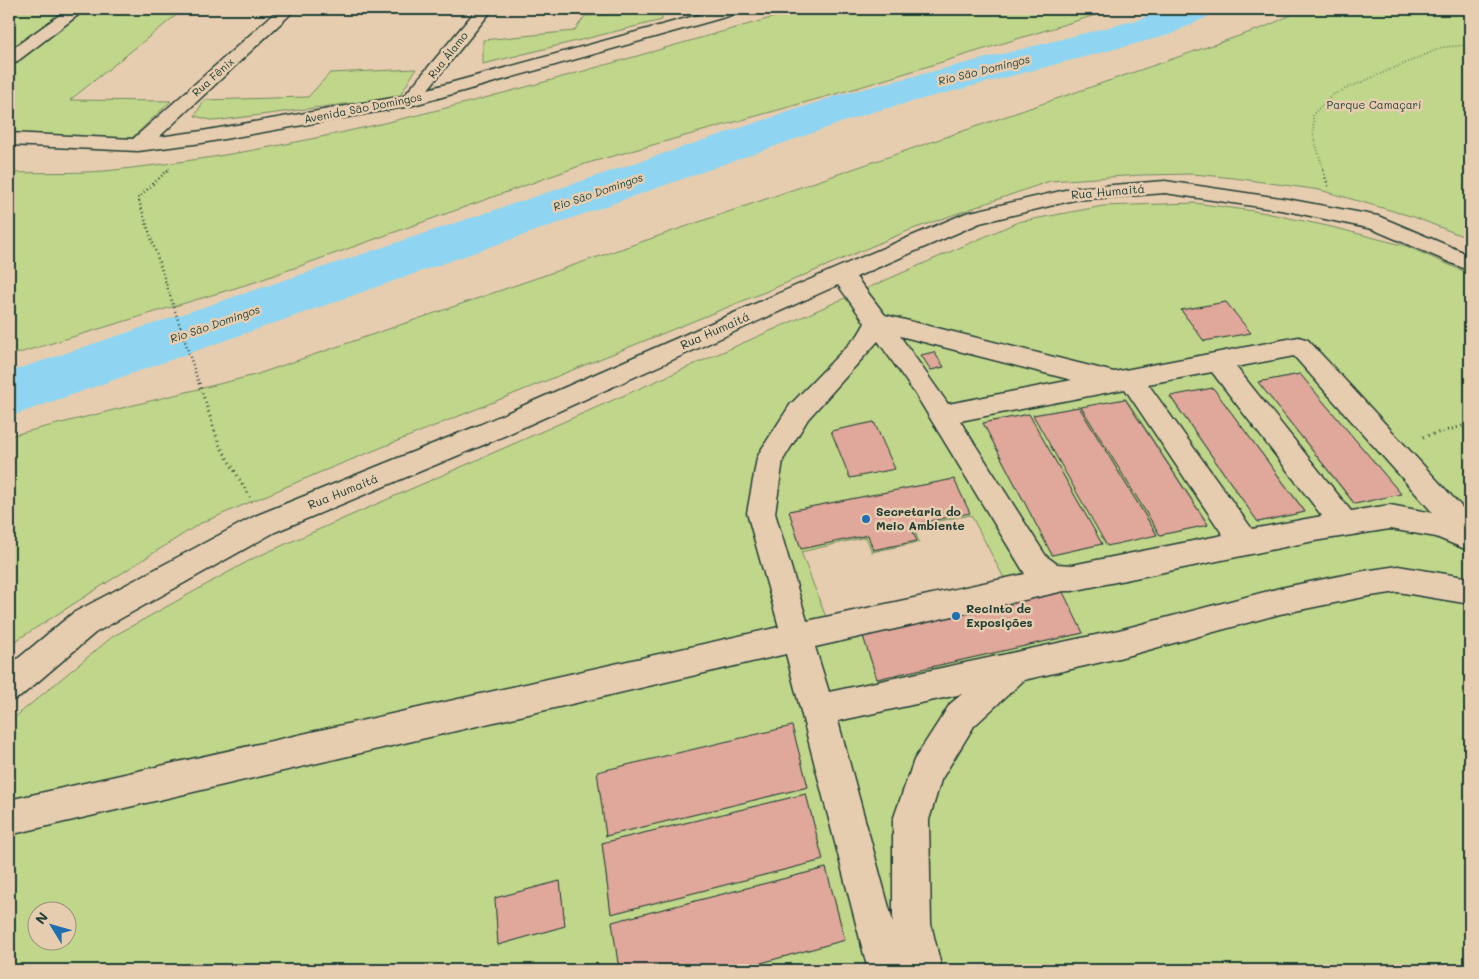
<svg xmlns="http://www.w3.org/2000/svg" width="1479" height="979" font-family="Mali,sans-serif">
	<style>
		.green { fill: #c0d68b; stroke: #708a60; fill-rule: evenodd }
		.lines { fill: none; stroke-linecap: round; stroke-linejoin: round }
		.river { fill: #8fd5f1; fill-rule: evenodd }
		.building { fill: #e0a79b; stroke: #1f3d34 }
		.minor-casing { stroke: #1f3d34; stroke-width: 3 }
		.path-far2 { stroke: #1f3d34; stroke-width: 2; stroke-dasharray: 0.5 2.5; stroke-linecap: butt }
		.path-far1 { stroke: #1f3d34; stroke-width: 2.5; stroke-dasharray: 1 3; stroke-linecap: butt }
		.path { stroke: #1f3d34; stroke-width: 3; stroke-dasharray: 1 4; stroke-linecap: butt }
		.minor { fill: #e7cdaf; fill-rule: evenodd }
		.poi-dot { fill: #1f6fb2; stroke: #e7cdaf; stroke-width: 2 }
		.labels { text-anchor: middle; stroke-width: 5; stroke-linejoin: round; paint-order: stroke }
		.far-street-label { font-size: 11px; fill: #1f3d34; stroke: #e7cdaf }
		.far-water-label { font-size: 11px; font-style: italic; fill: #25453d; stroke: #e7cdaf }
		.far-park-label { font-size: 11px; fill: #274538; stroke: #e7cdaf }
		.street-label { font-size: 12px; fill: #1f3d34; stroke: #e7cdaf }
		.poi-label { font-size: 12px; font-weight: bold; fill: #1f3d34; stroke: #e7cdaf; text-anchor: start }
	</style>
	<rect width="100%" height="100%" fill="#e7cdaf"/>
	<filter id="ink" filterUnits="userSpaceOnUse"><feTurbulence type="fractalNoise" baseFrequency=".02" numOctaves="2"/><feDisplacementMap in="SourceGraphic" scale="10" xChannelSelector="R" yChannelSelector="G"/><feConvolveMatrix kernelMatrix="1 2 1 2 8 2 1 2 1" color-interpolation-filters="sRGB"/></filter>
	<g filter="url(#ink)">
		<path class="green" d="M 9,9 L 71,9 L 9,53 Z
			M 85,9 L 184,9 L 70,100 L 171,101 L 132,138 L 9,134 L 9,63 Z
			M 803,9 L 1115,9 L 857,88 L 588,163 L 255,282 L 9,356 L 9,173 C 47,172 86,174 123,169 C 355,144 579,71 803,9 Z
			M 1304,9 L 1470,9 L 1470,239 L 1414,217 L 1320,190 L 1234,178 L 1194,174 L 1141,175 L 1050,181 L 910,230 L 765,292 L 316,474 L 199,524 L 9,645 L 9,436 L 255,375 L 1265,27 Z
			M 661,13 L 662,20 L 483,64 L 483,40 L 574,31 L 585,16 Z
			M 416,69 L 399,97 L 214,121 L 195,116 L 204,100 L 308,97 L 330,73 Z
			M 1195,203 L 1261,212 L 1332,227 L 1406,246 L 1470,274 L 1470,970 L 735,970 L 845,940 L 826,868 L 613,922 L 619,970 L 9,970 L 9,722 L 112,637 L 254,558 L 1018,222 L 1103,206 ZM 1226,302 L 1250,333 L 1204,341 L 1181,310 ZM 934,352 L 944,367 L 931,370 L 922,356 ZM 1300,374 L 1401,494 L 1400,494 L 1354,504 L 1258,382 ZM 1213,388 L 1305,511 L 1305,512 L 1258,522 L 1170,397 ZM 1126,399 L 1208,524 L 1208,525 L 1160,535 L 1082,408 ZM 1079,407 L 1157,534 L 1157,535 L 1034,415 ZM 1029,414 L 1102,544 L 1052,555 L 983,423 ZM 874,422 L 894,469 L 850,478 L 832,431 ZM 954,479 L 969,512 L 910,525 L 916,541 L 874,550 L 868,535 L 801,549 L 789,511 ZM 971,515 L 1006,582 L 827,620 L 801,552 L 866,537 L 872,552 L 919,542 L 913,526 ZM 1062,592 L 1083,633 L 877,679 L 863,636 ZM 792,727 L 808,787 L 606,836 L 598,772 ZM 806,794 L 823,860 L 611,914 L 602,843 ZM 560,881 L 565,926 L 498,945 L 495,898 ZM 38,912 L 68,912 L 68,942 L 38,942 Z"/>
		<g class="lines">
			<path class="river" d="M 1162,9 L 1212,9 L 1207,17 L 1169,35 L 869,113 L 9,417 L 9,372 L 839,95 L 1141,19 Z"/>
		</g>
		<path class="building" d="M 1226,302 L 1251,333 L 1204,341 L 1181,310 Z
			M 934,352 L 944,367 L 931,370 L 921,355 Z
			M 1300,374 L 1401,494 L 1355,504 L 1258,382 Z
			M 1213,388 L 1305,512 L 1258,522 L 1170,396 Z
			M 1125,399 L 1208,525 L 1160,535 L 1081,407 Z
			M 1079,407 L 1157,535 L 1107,546 L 1033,415 Z
			M 1029,414 L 1102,544 L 1052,555 L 983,423 Z
			M 874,422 L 895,469 L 850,478 L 831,431 Z
			M 954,479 L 970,513 L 910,525 L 917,541 L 873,550 L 868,535 L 801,549 L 789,511 Z
			M 1063,592 L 1083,633 L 877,679 L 863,636 Z
			M 792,726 L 808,787 L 606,836 L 597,772 Z
			M 806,794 L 823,860 L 611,914 L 602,843 Z
			M 826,868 L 845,940 L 735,970 L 619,970 L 612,922 Z
			M 560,881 L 565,926 L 498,945 L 495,898 Z"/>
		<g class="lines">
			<g class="minor-casing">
				<path id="minor" d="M 68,9 L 86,9 L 15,63 L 9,64 L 9,51 Z
					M 279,9 L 296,9 L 159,137 L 202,131 L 404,96 L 477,9 L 493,9 L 428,89 L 720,9 L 745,9 L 743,12 L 410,106 L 202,143 L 138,151 L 9,145 L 9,133 L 133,139 Z
					M 1165,181 L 1287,199 L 1378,216 L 1470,255 L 1470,271 L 1372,229 L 1287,211 L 1165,193 L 1074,200 L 980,223 L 856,277 L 885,315 L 1114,372 L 1299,337 L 1308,340 L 1470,516 L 1470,551 L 1436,537 L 1390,529 L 1314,541 L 1072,591 L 1064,591 L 815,647 L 829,692 L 1119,630 L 1280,588 L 1364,571 L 1398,566 L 1470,578 L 1470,604 L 1398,592 L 1364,597 L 1280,614 L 1119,658 L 1024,680 L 974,726 L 941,780 L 929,820 L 931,924 L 942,970 L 868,970 L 786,654 L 9,835 L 9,800 L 779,627 L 747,513 L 757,458 L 761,450 L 790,405 L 858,335 L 865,323 L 838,285 L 495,440 L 275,532 L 95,633 L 20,697 L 9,701 L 9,666 L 73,613 L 255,516 L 477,426 L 834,269 L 966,213 L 1074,188 ZM 900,336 L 1072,380 L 948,404 ZM 878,341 L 916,395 L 1025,574 L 807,621 L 775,513 L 783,460 L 808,419 ZM 1294,356 L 1433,513 L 1390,505 L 1351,511 L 1236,367 ZM 1212,372 L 1322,516 L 1252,529 L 1148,384 ZM 1125,389 L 1223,535 L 1072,565 L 1057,564 L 1046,556 L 960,421 ZM 962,694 L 950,704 L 914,760 L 893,820 L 893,922 L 838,721 Z"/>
			</g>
			<path class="path-far2" d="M 167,171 L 171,167
				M 1324,171 L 1314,138 L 1313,114 L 1334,94 L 1443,47 L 1470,45"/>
			<path class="path-far1" d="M 168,170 L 138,198 L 199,384
				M 1323,170 L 1329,189"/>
			<path class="path" d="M 199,383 L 219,444 L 250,497
				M 1423,437 L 1470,424"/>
			<use href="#minor" class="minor"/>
		</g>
	</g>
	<g class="poi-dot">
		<circle cx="866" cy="519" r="5"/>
		<circle cx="956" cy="616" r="5"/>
	</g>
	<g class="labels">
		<g class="far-street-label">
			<text transform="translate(448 55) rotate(-51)" y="4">Rua Álamo</text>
			<text transform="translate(213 77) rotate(-42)" y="4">Rua Fênix</text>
			<text transform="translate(363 108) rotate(-11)" y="4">Avenida São Domingos</text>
		</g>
		<g class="far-water-label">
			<text transform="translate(984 70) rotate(-14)" y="4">Rio São Domingos</text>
			<text transform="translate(598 192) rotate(-19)" y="4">Rio São Domingos</text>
			<text transform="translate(215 324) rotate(-19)" y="4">Rio São Domingos</text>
		</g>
		<g class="far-park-label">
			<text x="1374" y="109">Parque Camaçarí</text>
		</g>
		<g class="street-label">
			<text transform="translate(1108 192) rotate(-5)" y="4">Rua Humaitá</text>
			<text transform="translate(715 331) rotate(-24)" y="4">Rua Humaitá</text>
			<text transform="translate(343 492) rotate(-22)" y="4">Rua Humaitá</text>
		</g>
		<g class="poi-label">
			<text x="876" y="516">Secretaria do<tspan x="876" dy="14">Meio Ambiente</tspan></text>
			<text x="966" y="613">Recinto de<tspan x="966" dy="14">Exposições</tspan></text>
		</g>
	</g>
	<rect width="1479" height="979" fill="none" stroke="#e7cdaf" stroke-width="30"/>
	<rect x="15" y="15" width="1449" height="949" fill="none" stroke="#1f3d34" stroke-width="2" filter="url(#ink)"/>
	<g transform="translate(52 926) rotate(307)"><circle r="24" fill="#e7cdaf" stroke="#97937e"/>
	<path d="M0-4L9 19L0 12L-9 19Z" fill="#1f6fb2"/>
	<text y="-8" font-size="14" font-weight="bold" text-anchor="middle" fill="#1f3d34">N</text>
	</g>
</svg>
